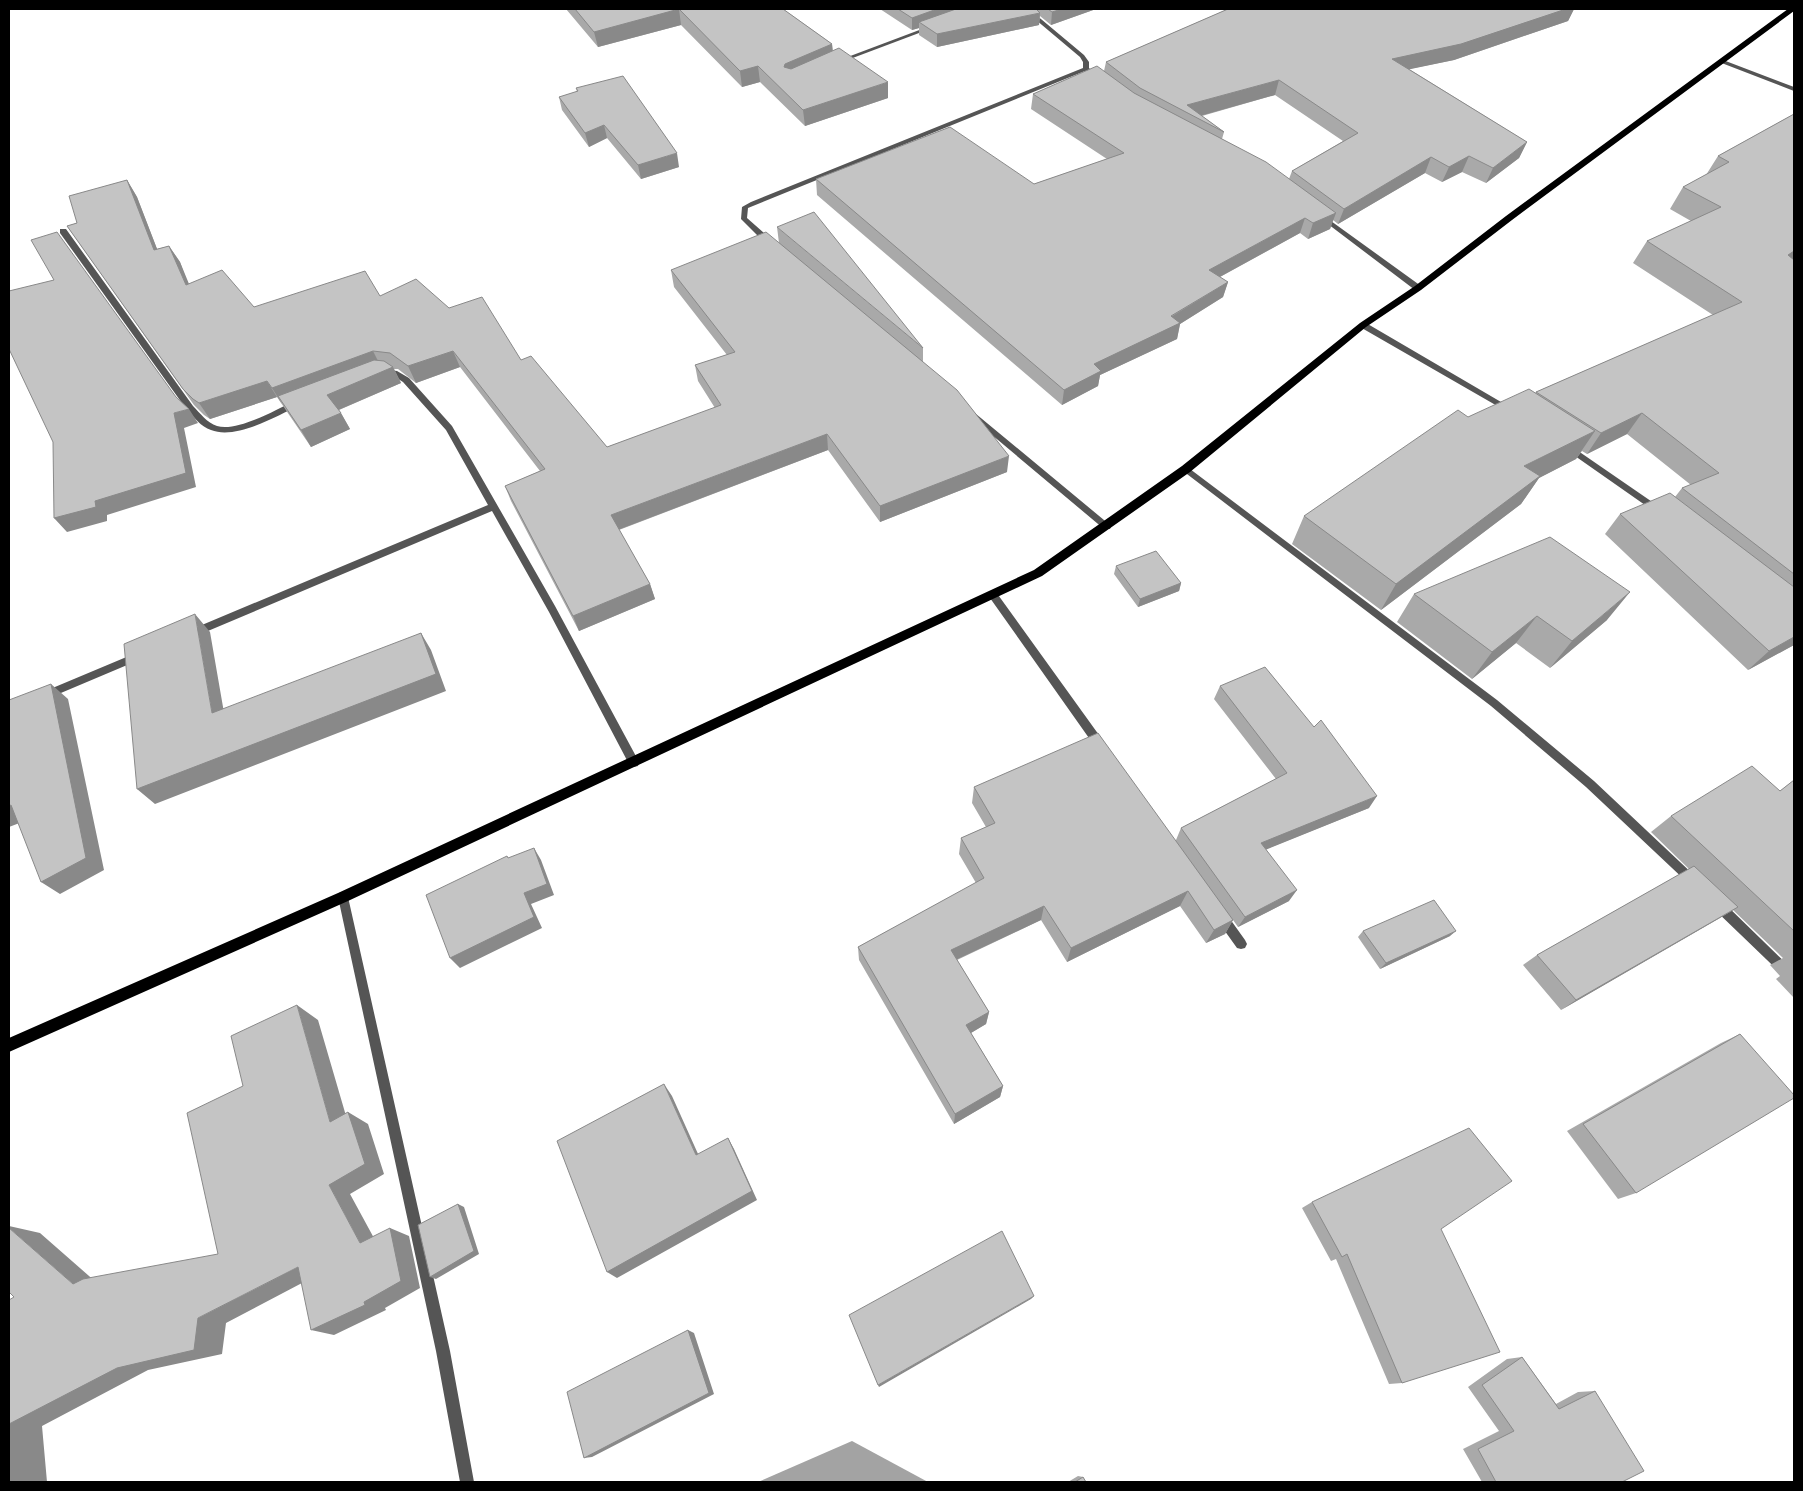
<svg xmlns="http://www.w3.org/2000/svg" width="1803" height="1491" font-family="Mulish,sans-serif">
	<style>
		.water { fill: #a3a3a3 }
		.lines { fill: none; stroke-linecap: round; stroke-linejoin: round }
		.lane { fill: #555; fill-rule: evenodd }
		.street { fill: #555; fill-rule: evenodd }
		.primary { fill: #000; fill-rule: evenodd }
		.wall { fill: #a9a9a9; fill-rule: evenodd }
		.shaded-wall { fill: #898989 }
		.building { fill: #c4c4c4; stroke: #898989 }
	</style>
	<rect width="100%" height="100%" fill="#fff"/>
	<path class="water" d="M 852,1441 L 928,1482 L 758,1482 Z"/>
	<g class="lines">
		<path class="lane" d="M 930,26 L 935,27 L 842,62 L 837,61 Z"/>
		<path class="street" d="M 1023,9 L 1029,9 L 1084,55 L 1089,62 L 1089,68 L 1093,72 L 1092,73 L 1085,71 L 748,208 L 747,218 L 773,241 L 773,245 L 767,245 L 741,219 L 742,207 L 751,202 L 1083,68 L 1083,62 L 1080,57 Z
			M 1719,60 L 1723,60 L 1794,87 L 1794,91 L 1719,62 Z
			M 1320,216 L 1324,216 L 1421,286 L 1421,290 L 1415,290 L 1320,218 Z
			M 60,229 L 66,229 L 193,406 C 200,413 207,423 217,426 C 237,432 276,410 294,401 L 300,401 L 300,405 C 277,416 236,440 211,430 C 201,427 194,417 187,410 L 60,233 Z
			M 1360,323 L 1366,323 L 1513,409 L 1512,411 L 1506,411 L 1360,327 Z
			M 383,369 L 397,371 L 409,378 L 452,426 L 555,606 L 638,760 L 639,763 L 638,766 L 634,767 L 630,766 L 549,612 L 492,511 L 196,636 L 190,636 L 188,633 L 190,630 L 488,505 L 446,430 L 403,382 L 392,375 L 380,374 L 380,370 Z
			M 970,409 L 1110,525 L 1111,527 L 1110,529 L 1104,529 L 967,414 L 967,410 Z
			M 1568,444 L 1661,508 L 1662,510 L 1661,512 L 1655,512 L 1565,449 L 1564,447 Z
			M 1186,466 L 1497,700 L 1594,781 L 1697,878 L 1698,881 L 1697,884 L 1693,886 L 1689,884 L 1586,787 L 1491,706 L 1183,471 L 1182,469 Z
			M 993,591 L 996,592 L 1104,742 L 1105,745 L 1104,748 L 1096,748 L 990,598 L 988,595 L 990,592 Z
			M 136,653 L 141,657 L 139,660 L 49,698 L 43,698 L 41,695 L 43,692 Z
			M 343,892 L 347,893 L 348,897 L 450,1351 L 474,1482 L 460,1482 L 436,1351 L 338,897 L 339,893 Z
			M 1718,900 L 1722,901 L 1794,971 L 1794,983 L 1790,982 L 1714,909 L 1713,905 L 1714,901 Z
			M 1221,911 L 1225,912 L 1245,940 L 1247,944 L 1245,948 L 1241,949 L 1237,948 L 1217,920 L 1216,916 L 1217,912 Z"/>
		<path class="primary" d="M 1788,9 L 1794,9 L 1794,11 L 1512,220 L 1421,290 L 1366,327 L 1190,472 L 1042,576 L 348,901 L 9,1052 L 9,1038 L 338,893 L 1034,570 L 1182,466 L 1360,323 L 1415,286 L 1506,216 Z"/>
	</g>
	<path class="wall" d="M 566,9 L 783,9 L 832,44 L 833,51 L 888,98 L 805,126 L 760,82 L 742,87 L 681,25 L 598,47 Z
		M 880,9 L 1096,9 L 1051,25 L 1040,16 L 1039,25 L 937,47 L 919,35 L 919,28 L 912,30 Z
		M 1228,9 L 1574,9 L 1568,21 L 1454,60 L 1409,69 L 1527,142 L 1519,158 L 1486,183 L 1462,172 L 1442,182 L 1425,173 L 1338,224 L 1333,220 L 1330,229 L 1308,239 L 1300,233 L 1220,277 L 1228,282 L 1223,297 L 1180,324 L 1177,339 L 1100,375 L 1098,386 L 1062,405 L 817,195 L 816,179 L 1034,184 L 1107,159 L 1031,109 L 1033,94 L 1104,71 L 1106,62 ZM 1275,95 L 1343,141 L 1292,171 L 1289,179 L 1222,139 L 1224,132 L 1202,116 Z
		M 576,88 L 679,167 L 641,179 L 607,138 L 589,147 L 562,110 L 559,97 L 577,92 Z
		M 1794,114 L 1794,645 L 1748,670 L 1605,534 L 1620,514 L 1675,497 L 1682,488 L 1691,485 L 1627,434 L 1587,454 L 1582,451 L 1576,459 L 1539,478 L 1521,504 L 1381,610 L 1292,544 L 1304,516 L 1468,417 L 1535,393 L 1536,392 L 1713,315 L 1633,263 L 1647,241 L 1691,221 L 1670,209 L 1683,187 L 1706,175 L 1718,156 Z
		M 127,180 L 137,197 L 157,249 L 169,246 L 180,262 L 188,284 L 254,307 L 380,296 L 449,308 L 521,360 L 607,447 L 715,408 L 698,381 L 695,365 L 727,355 L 674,287 L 671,270 L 779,243 L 777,227 L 923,348 L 923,362 L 1007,472 L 880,522 L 828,450 L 619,530 L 650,584 L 655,599 L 579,631 L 511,501 L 505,486 L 540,471 L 460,367 L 416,383 L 398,369 L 394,369 L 401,383 L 339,410 L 350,429 L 311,447 L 277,397 L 210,419 L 204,415 L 194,405 L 67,226 L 77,223 Z
		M 1116,566 L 1181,583 L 1179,591 L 1138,607 L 1114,574 Z
		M 1414,594 L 1607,620 L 1550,668 L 1516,643 L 1472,679 L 1397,622 Z
		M 1220,686 L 1369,808 L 1266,849 L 1289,901 L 1238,927 L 1233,920 L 1225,934 L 1206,943 L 1180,906 L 1067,962 L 1041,920 L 957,960 L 989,1012 L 986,1024 L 971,1033 L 1003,1086 L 1000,1097 L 954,1124 L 859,960 L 858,947 L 976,883 L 959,854 L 961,838 L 986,827 L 972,803 L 974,787 L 1176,840 L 1181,828 L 1276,779 L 1214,699 Z
		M 1794,780 L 1794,998 L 1776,979 L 1780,976 L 1770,965 L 1783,958 L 1733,910 L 1561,1010 L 1523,965 L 1537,955 L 1689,869 L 1651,832 L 1671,816 L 1780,791 Z
		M 1363,931 L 1450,936 L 1380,969 L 1358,937 Z
		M 1740,1034 L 1636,1193 L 1618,1199 L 1567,1131 L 1721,1043 Z
		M 1312,1202 L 1441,1229 L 1402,1383 L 1389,1384 L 1336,1259 L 1331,1261 L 1302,1208 Z
		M 1522,1357 L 1556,1404 L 1578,1392 L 1595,1391 L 1622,1482 L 1482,1482 L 1463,1449 L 1499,1431 L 1468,1387 L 1507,1359 Z
		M 1078,1476 L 1083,1477 L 1086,1482 L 1068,1482 Z"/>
	<path class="shaded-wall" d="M 679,9 L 681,25 L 598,47 L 594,32 Z
		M 937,9 L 970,9 L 919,22 L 919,28 L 912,30 L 912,18 Z
		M 1062,9 L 1096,9 L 1051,25 L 1052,12 Z
		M 1566,9 L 1574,9 L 1568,21 L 1454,60 L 1387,74 L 1392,59 Z
		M 1040,13 L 1039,25 L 937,47 L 937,34 Z
		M 832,44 L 833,59 L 786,80 L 784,67 L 785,64 Z
		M 758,66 L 760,82 L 742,87 L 740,71 Z
		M 1279,80 L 1275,95 L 1196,117 L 1187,105 Z
		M 888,82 L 888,98 L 805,126 L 803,110 Z
		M 604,125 L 607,138 L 589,147 L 585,133 Z
		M 1527,142 L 1519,158 L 1486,183 L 1493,168 Z
		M 677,153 L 679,167 L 641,179 L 638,165 Z
		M 1469,156 L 1462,172 L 1442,182 L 1449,167 Z
		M 1431,157 L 1425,173 L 1338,224 L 1344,209 Z
		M 127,180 L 137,197 L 164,267 L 154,250 Z
		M 1336,213 L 1330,229 L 1308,239 L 1313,223 Z
		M 1305,218 L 1300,233 L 1205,285 L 1209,270 Z
		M 169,246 L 180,262 L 196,301 L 186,285 Z
		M 1794,251 L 1794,263 L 1788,255 Z
		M 1228,282 L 1223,297 L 1180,324 L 1177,339 L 1100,375 L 1098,386 L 1062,405 L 1064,390 L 1094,364 Z
		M 373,351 L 381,367 L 278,396 L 282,404 L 272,388 Z
		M 453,351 L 460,367 L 416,383 L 408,366 Z
		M 393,367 L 401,383 L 336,411 L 327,395 Z
		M 267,381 L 277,397 L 210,419 L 199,403 Z
		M 189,409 L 198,423 L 184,428 L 196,487 L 107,515 L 107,521 L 67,532 L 54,518 L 174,413 Z
		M 341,413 L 350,429 L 311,447 L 301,430 Z
		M 1642,413 L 1627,434 L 1587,454 L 1601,433 Z
		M 1595,431 L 1576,459 L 1539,478 L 1521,504 L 1381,610 L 1396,584 L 1524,466 Z
		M 827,434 L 828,450 L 615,531 L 611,515 Z
		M 1009,456 L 1007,472 L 880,522 L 880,506 Z
		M 1181,583 L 1179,591 L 1138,607 L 1140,599 Z
		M 650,584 L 655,599 L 579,631 L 573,616 Z
		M 1630,592 L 1607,620 L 1550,668 L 1572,641 Z
		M 195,614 L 210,632 L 227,730 L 212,713 Z
		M 1537,616 L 1516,643 L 1472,679 L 1492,652 Z
		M 421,633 L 431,650 L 446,691 L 155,804 L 137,789 Z
		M 1794,637 L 1794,645 L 1748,670 L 1769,651 Z
		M 51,684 L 68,699 L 104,870 L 60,894 L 41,882 Z
		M 1377,796 L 1369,808 L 1255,854 L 1261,843 Z
		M 11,805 L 30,819 L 9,827 L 9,806 Z
		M 534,848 L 541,860 L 554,895 L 531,904 L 542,928 L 460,968 L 450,958 L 524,893 Z
		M 1297,890 L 1289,901 L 1238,927 L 1245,917 Z
		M 1188,891 L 1180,906 L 1067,962 L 1071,948 Z
		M 1044,906 L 1041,920 L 949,963 L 951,950 Z
		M 1738,907 L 1720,918 L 1561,1010 L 1576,1000 Z
		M 1233,920 L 1225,934 L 1206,943 L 1214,930 Z
		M 1456,931 L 1450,936 L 1380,969 L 1386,963 Z
		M 297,1005 L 318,1020 L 351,1133 L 330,1122 Z
		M 989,1012 L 986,1024 L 964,1037 L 966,1025 Z
		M 664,1084 L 672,1096 L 703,1165 L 696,1155 Z
		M 1003,1086 L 1000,1097 L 954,1124 L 955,1114 Z
		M 348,1112 L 368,1124 L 384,1174 L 350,1194 L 381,1251 L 360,1243 L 329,1185 Z
		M 728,1138 L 734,1149 L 757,1200 L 617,1278 L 607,1272 Z
		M 458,1204 L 464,1207 L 479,1254 L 436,1279 L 430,1277 Z
		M 9,1226 L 40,1233 L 105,1290 L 73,1284 L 9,1228 Z
		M 390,1228 L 409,1236 L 420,1288 L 385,1308 L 386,1310 L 334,1335 L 311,1330 L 364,1302 Z
		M 298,1267 L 321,1273 L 226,1323 L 222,1354 L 148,1370 L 42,1426 L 47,1482 L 10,1482 L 9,1470 L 9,1424 L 198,1318 Z
		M 1034,1296 L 1031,1299 L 879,1387 L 878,1385 Z
		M 688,1330 L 694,1333 L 714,1394 L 592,1457 L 584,1458 Z"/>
	<path class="building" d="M 575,9 L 783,9 L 832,44 L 785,64 L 784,67 L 791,69 L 839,48 L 888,82 L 803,110 L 758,66 L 740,71 L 679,9 L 594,32 Z
		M 898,9 L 937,9 L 912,18 Z
		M 956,9 L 1036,9 L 1040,13 L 937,34 L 919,22 Z
		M 1048,9 L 1062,9 L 1052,12 Z
		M 1228,9 L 1566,9 L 1461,44 L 1392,59 L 1527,142 L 1493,168 L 1469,156 L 1449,167 L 1431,157 L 1344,209 L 1292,171 L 1358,133 L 1279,80 L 1187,105 L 1224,132 L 1140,88 L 1106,62 Z
		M 1097,66 L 1134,93 L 1266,162 L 1336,213 L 1313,223 L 1305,218 L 1209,270 L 1228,282 L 1171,316 L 1180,323 L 1094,364 L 1101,371 L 1064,390 L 816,179 L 950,127 L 1034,184 L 1124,153 L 1033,94 Z
		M 623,76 L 677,153 L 638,165 L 604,125 L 585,133 L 559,97 L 578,91 L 576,88 Z
		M 1794,114 L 1794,251 L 1788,255 L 1794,260 L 1794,574 L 1682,488 L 1719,473 L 1642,413 L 1601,433 L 1536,392 L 1742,302 L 1647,241 L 1721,207 L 1683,187 L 1729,162 L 1718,156 Z
		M 127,180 L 154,250 L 169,246 L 186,285 L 222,270 L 254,307 L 365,271 L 380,296 L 416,279 L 449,308 L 482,297 L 521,360 L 531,356 L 607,447 L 721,405 L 695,365 L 735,352 L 671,270 L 766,232 L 957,390 L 1009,456 L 880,506 L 827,434 L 611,515 L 650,584 L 573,616 L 505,486 L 545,469 L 453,351 L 408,366 L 390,353 L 373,351 L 272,388 L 267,381 L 199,403 L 193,399 L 183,389 L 67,226 L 77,223 L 69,196 Z
		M 814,212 L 923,348 L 777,227 Z
		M 57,232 L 176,397 L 189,409 L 174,413 L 186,473 L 95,501 L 96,507 L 54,518 L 53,442 L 9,349 L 9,291 L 54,280 L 31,240 Z
		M 374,360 L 384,361 L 393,367 L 327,395 L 341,413 L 301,430 L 278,396 Z
		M 1529,389 L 1595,431 L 1524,466 L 1540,476 L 1396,584 L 1304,516 L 1458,410 L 1468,417 Z
		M 1670,493 L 1794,587 L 1794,637 L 1769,651 L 1620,514 Z
		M 1550,537 L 1630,592 L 1572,641 L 1537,616 L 1492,652 L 1414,594 Z
		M 1156,551 L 1181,583 L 1140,599 L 1116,566 Z
		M 195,614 L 212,713 L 421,633 L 436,674 L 137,789 L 124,644 Z
		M 1265,667 L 1314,727 L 1321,720 L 1377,796 L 1261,843 L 1297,890 L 1245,917 L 1181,828 L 1287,773 L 1220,686 Z
		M 51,684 L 86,858 L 41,882 L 11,805 L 9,806 L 9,700 Z
		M 1098,733 L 1233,920 L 1214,930 L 1188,891 L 1071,948 L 1044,906 L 951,950 L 989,1012 L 966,1025 L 1003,1086 L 955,1114 L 858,947 L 984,878 L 961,838 L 995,823 L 974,787 Z
		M 1752,766 L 1780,791 L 1794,780 L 1794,931 L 1671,816 Z
		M 534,848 L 547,884 L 524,893 L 534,917 L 450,958 L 426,895 L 507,856 L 508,858 Z
		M 1694,866 L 1738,907 L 1576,1000 L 1537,955 Z
		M 1434,900 L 1456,931 L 1386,963 L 1363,931 Z
		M 297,1005 L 330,1122 L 348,1112 L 365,1164 L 329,1185 L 360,1243 L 390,1228 L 401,1281 L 364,1302 L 365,1305 L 311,1330 L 298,1267 L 198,1318 L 194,1350 L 117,1368 L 9,1424 L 9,1300 L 14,1297 L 9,1292 L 9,1228 L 73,1284 L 83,1279 L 218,1254 L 187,1113 L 243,1086 L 231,1036 Z
		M 1740,1034 L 1794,1095 L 1794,1098 L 1636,1193 L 1583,1124 Z
		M 664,1084 L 696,1155 L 728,1138 L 752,1191 L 607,1272 L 557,1141 Z
		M 1469,1128 L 1512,1181 L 1441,1229 L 1500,1352 L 1402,1383 L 1347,1254 L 1342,1257 L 1312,1202 Z
		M 458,1204 L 474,1251 L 430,1277 L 418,1225 Z
		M 1002,1231 L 1034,1296 L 878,1385 L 849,1315 Z
		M 688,1330 L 709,1393 L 584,1458 L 567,1392 Z
		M 1522,1357 L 1559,1409 L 1595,1391 L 1644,1471 L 1622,1482 L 1496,1482 L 1478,1449 L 1514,1431 L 1482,1385 Z
		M 1083,1477 L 1086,1482 L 1075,1482 Z"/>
	<rect width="1803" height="1491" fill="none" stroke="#000000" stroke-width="20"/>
</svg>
